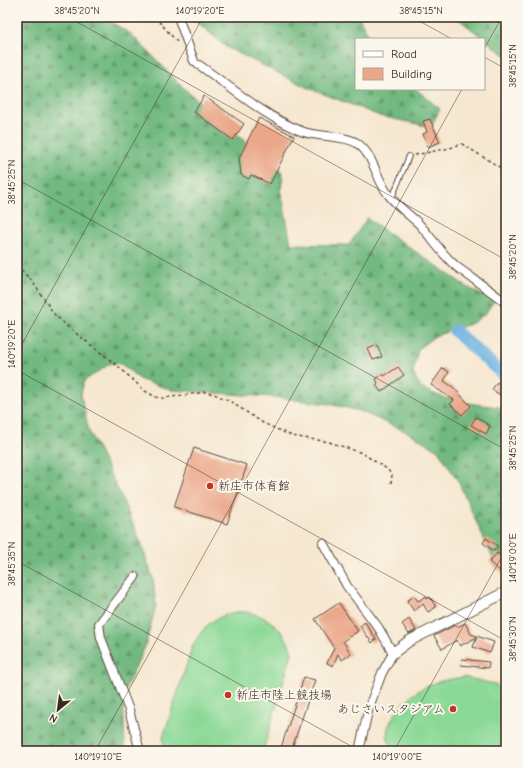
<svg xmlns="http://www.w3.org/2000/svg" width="523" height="768" font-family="'Comic Neue','Klee One',sans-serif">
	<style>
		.forest { fill: url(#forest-firs); stroke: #56724f }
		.pitch { fill: #8cd997; stroke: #64825a }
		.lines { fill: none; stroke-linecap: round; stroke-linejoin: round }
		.river { stroke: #68afdf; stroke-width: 13 }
		.building { fill: #eba78a }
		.service-casing { stroke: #574639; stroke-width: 6 }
		.minor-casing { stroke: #574639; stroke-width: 10 }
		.tertiary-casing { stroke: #574639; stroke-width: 12 }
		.path { stroke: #574639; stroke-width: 1.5; stroke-dasharray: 3 3; stroke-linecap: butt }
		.service { stroke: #fff; stroke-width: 4 }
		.minor { stroke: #fff; stroke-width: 8 }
		.tertiary { stroke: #fff; stroke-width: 10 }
		.ticks { fill: none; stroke: #3b2a1e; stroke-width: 1; stroke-opacity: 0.45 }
		.poi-dot { fill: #c8321e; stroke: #fbf7ec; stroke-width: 1.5 }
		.labels { text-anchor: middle; stroke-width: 4; stroke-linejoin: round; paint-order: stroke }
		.poi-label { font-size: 12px; fill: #3b2a1e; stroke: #fbf7ec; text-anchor: start }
		.neatline { fill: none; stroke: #3b2a1e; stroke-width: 1.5 }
		.ticks-label { font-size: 10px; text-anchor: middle; fill: #3b2a1e }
	</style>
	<defs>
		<pattern id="forest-firs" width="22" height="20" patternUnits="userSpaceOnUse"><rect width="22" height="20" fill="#71b980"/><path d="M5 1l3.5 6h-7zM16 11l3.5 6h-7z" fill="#5e9768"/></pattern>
	</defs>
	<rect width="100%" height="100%" fill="#fbf7ec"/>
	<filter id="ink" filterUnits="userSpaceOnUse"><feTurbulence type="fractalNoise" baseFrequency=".025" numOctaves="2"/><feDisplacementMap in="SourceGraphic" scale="8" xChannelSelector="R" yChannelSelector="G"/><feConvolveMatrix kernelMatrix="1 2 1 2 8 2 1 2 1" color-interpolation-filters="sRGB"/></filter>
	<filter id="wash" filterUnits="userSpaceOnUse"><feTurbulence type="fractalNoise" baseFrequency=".012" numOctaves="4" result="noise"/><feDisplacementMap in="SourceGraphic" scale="16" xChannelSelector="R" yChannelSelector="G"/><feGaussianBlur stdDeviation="0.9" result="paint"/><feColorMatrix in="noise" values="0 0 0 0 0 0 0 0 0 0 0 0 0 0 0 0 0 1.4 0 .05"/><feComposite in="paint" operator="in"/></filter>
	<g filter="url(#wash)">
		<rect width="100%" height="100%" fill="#f6e7d0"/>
		<path class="forest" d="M 17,17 L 103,17 L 131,34 L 187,91 L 276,168 L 283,172 L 281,190 L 291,244 L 349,245 L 367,218 L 467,287 L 494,301 L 485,314 L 471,324 L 435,336 L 418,349 L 413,373 L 421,388 L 442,397 L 468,403 L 506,408 L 506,565 L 498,570 L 458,481 L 438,450 L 407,432 L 360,411 L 329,404 L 272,397 L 172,390 L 141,380 L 121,364 L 111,363 L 84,381 L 81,395 L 89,431 L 120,494 L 139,538 L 153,578 L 156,606 L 145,647 L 123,694 L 125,751 L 17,751 Z
			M 191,17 L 359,17 L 367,33 L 372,39 L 356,39 L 356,89 L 416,89 L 440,109 L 431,127 L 380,116 L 306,87 L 226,47 Z
			M 456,17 L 506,17 L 506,56 Z"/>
		<path class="pitch" d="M 236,612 C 262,610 286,628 292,653 L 263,751 L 164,751 L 163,737 L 193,645 C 205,624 213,618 236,612 Z
			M 464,677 L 494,684 L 506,691 L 506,751 L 394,751 C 391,746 387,739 387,734 C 388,717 411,693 425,687 C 437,681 451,679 464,677 Z"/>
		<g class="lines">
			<path class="river" d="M 455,331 L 506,377"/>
		</g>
		<g id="blocks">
			<path class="building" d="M 204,96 L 244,124 L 233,140 L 194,112 Z
				M 259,118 L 294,136 L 270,184 L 251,175 L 249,179 L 241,175 L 239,158 Z
				M 430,119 L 440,142 L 428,147 L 423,134 L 427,132 L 423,121 Z
				M 377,345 L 382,357 L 373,360 L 368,349 Z
				M 398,367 L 404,375 L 381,392 L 376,385 L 378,383 L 376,379 L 383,374 L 384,376 Z
				M 443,368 L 449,372 L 444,381 L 453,387 L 471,406 L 462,415 L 450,404 L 454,400 L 431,385 Z
				M 497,382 L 506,388 L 506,394 L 504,397 L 492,390 Z
				M 476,417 L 490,426 L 486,434 L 471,425 Z
				M 194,448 L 247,465 L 227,524 L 174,507 Z
				M 486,538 L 498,546 L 494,551 L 483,543 Z
				M 497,553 L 506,560 L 506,576 L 489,562 Z
				M 414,596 L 418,601 L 426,596 L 427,599 L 430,597 L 436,607 L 428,612 L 423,604 L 414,611 L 407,601 Z
				M 339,603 L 358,631 L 343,641 L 351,654 L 342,660 L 338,654 L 333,666 L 327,663 L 334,648 L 315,619 Z
				M 409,619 L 416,630 L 409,634 L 402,624 Z
				M 365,622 L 376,639 L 372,643 L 360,626 Z
				M 465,623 L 471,634 L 494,642 L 490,653 L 473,647 L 477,637 L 460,646 L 457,640 L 442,649 L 434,636 L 455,625 L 457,627 Z
				M 462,659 L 489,662 L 488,668 L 461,665 Z
				M 304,677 L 315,680 L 291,751 L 280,751 Z"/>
		</g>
	</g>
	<g filter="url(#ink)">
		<use href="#blocks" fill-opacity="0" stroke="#574639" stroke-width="1"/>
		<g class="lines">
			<g class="service-casing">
				<path id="service" d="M 392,198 L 409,156"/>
			</g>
			<g class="minor-casing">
				<path id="minor" d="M 178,17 L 194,61
					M 199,65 C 232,88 264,116 301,131 C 318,138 342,134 357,143 C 374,155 376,179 388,194 C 396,205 407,213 417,222 C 431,236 441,254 457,267 C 473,279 490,290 506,303
					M 323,543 L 347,586 L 378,627 L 393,653 L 382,673 L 369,707 L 359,751
					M 135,577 L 99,624 L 101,638 L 129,710 L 140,751"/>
			</g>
			<g class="tertiary-casing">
				<path id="tertiary" d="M 393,653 L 409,641 L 506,592"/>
			</g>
			<path class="path" d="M 155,17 L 179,44
				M 415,155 L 450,148 L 462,144 L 506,171
				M 17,266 L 32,281 L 54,314 L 68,327 L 119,367 L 145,391 L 156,397 L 164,398 L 205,392 L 214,394 L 228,400 L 263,423 L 292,436 L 329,442 L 362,453 L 387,469 L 392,475 L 391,483"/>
			<use href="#service" class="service"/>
			<use href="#minor" class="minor"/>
			<use href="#tertiary" class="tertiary"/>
		</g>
	</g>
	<path class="ticks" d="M 68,17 L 506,260M 412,17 L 452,39M 484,49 L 502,17M 484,57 L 506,69M 17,179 L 506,450M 17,353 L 203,17M 17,370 L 506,641M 17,561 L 360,751M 95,751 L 462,89M 394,751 L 506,549"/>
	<g class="poi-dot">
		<circle cx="210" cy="486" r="4"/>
		<circle cx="228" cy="695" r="4"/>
		<circle cx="453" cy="709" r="4"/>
	</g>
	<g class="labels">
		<g class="poi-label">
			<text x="218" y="490">新庄市体育館</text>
			<text x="236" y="699">新庄市陸上競技場</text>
			<text x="445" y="713" text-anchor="end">あじさいスタジアム</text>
		</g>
	</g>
	<rect width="523" height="768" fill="none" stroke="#fbf7ec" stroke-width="44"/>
	<rect x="355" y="38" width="130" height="52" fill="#fbf7ec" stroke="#aea59a"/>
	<rect x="363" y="51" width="20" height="6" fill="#ffffff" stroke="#aea59a"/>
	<text x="391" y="58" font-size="12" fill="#3b2a1e">Road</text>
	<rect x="363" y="68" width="20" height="12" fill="#eba78a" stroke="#aea59a"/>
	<text x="391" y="78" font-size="12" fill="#3b2a1e">Building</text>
	<g transform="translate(58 710) rotate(209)" stroke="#fbf7ec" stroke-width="3" paint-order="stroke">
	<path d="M0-3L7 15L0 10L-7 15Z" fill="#3b2a1e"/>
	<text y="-6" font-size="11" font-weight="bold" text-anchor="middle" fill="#3b2a1e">N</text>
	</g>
	<rect x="22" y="22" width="479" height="724" class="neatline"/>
	<g class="ticks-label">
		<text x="77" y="14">38°45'20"N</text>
		<text x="200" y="14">140°19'20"E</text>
		<text x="421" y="14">38°45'15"N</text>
		<text transform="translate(512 66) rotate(-90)" y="4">38°45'15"N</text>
		<text transform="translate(11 182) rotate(-90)" y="4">38°45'25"N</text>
		<text transform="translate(512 257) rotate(-90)" y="4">38°45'20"N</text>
		<text transform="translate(11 344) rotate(-90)" y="4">140°19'20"E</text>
		<text transform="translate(512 448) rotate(-90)" y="4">38°45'25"N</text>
		<text transform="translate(512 558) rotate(-90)" y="4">140°19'00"E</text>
		<text transform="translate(11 564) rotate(-90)" y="4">38°45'35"N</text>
		<text transform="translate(512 639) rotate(-90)" y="4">38°45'30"N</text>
		<text x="98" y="760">140°19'10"E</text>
		<text x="397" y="760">140°19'00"E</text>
	</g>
</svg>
